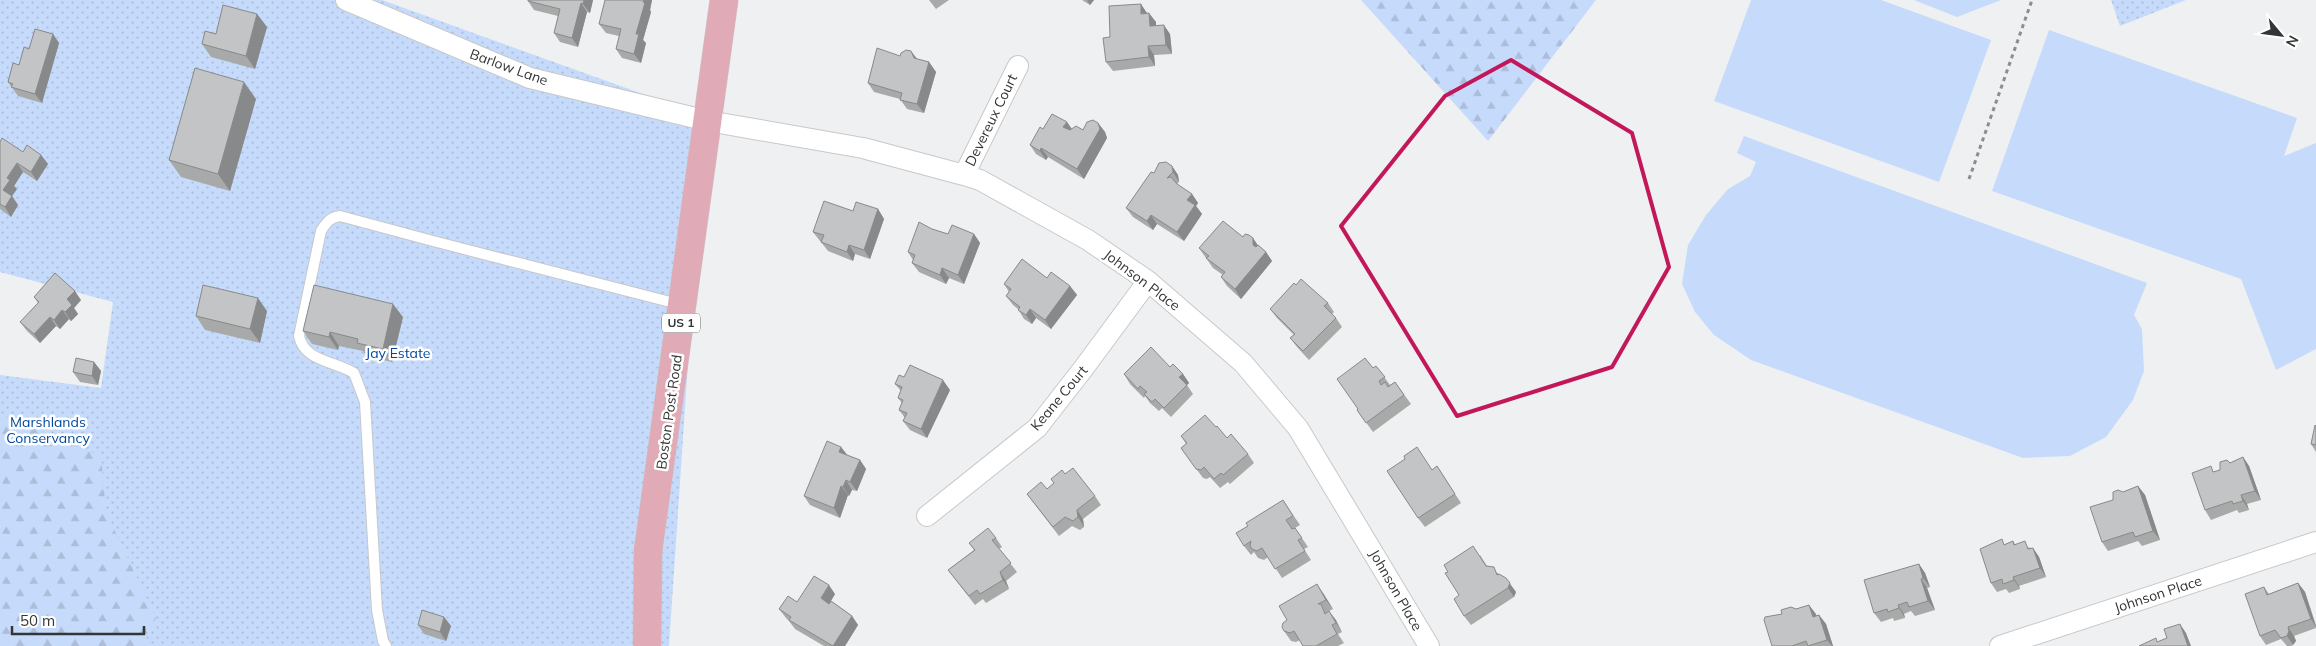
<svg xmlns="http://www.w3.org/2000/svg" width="2316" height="646" font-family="Mulish,sans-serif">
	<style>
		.green { fill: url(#green-dots) }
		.forest { fill: url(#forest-firs) }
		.pitch { fill: #c6dbfb }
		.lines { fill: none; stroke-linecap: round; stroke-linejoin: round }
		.lane-casing { stroke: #c7c8ca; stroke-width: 12 }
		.street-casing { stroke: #c7c8ca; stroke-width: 22 }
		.primary-casing { stroke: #cacaca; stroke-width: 29 }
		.path { stroke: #8c8d8d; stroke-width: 3; stroke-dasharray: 4 4; stroke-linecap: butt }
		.lane { stroke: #fff; stroke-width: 10 }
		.street { stroke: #fff; stroke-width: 20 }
		.primary { stroke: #e1aab7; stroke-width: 28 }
		.wall { fill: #a8a9a9 }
		.shaded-wall { fill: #88898a }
		.building { fill: #c3c4c5; stroke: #88898a }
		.marked { fill: none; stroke: #c2185b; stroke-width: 4; stroke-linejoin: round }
		.labels { text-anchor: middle; stroke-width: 5; stroke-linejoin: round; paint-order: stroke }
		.shield { fill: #fff; stroke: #717272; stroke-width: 1 }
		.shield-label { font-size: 12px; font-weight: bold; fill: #343535 }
		.street-label { font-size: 14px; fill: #343535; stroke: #fff }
		.park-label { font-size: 14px; fill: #00489e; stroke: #fff }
	</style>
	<defs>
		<pattern id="green-dots" width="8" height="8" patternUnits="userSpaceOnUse" patternTransform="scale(1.25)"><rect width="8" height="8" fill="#c6dbfb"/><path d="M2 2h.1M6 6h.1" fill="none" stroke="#abbdd8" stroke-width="1.8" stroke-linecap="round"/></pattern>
		<pattern id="forest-firs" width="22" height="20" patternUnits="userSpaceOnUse" patternTransform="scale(1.25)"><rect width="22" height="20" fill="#c6dbfb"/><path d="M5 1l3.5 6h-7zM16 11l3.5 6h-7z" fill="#abbdd8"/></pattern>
	</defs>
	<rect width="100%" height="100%" fill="#eff0f1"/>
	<path class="green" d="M 0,0 L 382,0 L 726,124 L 708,121 L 701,170 L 669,646 L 0,646 L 0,375 L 101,388 L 113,302 L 0,272 Z
		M 2111,0 L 2186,0 L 2120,26 Z"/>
	<path class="forest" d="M 1361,0 L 1596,0 L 1488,141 Z
		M 0,414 L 101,456 L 106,512 L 156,618 L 142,646 L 0,646 Z"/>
	<path class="pitch" d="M 1751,0 L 1881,0 L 1991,40 L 1939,182 L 1714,101 Z
		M 1914,0 L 2001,0 L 1957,17 Z
		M 2049,30 L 2297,118 L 2284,156 L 2316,143 L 2316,349 L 2276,370 L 2241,279 L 1992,191 Z
		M 1744,136 L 2147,283 L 2134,315 L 2142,329 L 2144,371 L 2133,400 L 2106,437 L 2070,456 L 2023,458 L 1751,360 L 1714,335 L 1695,312 L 1682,284 L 1688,245 L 1706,215 L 1728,189 L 1750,176 L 1756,162 L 1737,153 Z"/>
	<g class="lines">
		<g class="lane-casing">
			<path id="lane" d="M 386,646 L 383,641 L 377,610 L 365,402 L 354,373 C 334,361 304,361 299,336 L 321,231 C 326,223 330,217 340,216 L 433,241 L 682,305"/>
		</g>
		<g class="street-casing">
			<path id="street" d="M 346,0 L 530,78 L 708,121 L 863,148 L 964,175 L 980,180 L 1088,240 L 1148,281 L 1243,363 L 1298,428 L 1429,646
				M 964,175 L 1018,66
				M 927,516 L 1037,428 L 1083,369 L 1148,281
				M 2000,646 L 2316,542"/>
		</g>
		<g class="primary-casing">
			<path id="primary" d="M 647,646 L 648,551 L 724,0"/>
		</g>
		<path class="path" d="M 1969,179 L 2032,0"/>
		<use href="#lane" class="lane"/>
		<use href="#street" class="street"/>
		<use href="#primary" class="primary"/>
	</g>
	<path class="wall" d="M 593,0 L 590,13 L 587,12 L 578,47 L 560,42 L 554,33 L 558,16 L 534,10 L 528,1 Z
		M 605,0 L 652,0 L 650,10 L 651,12 L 643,40 L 646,43 L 641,63 L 622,58 L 616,49 L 619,36 L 606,33 L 599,24 Z
		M 929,0 L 949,0 L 936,9 Z
		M 1082,0 L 1094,0 L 1090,5 Z
		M 1147,13 L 1156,22 L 1156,26 L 1170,34 L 1172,54 L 1154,55 L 1155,66 L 1113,71 L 1106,62 L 1110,37 Z
		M 257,14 L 267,27 L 255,69 L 211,57 L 202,44 L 216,34 Z
		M 53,34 L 59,43 L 42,103 L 18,96 L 8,82 L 29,49 Z
		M 900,56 L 929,62 L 936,72 L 924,113 L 907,109 L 900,99 L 874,92 L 868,83 Z
		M 256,99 L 230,191 L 181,177 L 169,160 Z
		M 1067,122 L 1072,129 L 1083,130 L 1098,123 L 1105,132 L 1107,138 L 1084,179 L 1048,157 L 1046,160 L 1036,154 L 1030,145 L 1043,129 Z
		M 0,142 L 23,152 L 41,155 L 48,164 L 37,181 L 23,172 L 14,186 L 17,189 L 12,196 L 18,205 L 11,217 L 0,209 Z
		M 1172,166 L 1178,175 L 1179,182 L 1177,184 L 1192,194 L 1198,203 L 1196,206 L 1202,214 L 1184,241 L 1157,224 L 1153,230 L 1133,217 L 1126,208 L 1154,173 Z
		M 878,209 L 884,219 L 870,259 L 855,254 L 853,261 L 828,251 L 821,242 L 820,241 L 813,232 L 853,211 Z
		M 932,229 L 948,234 L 974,234 L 980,243 L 964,284 L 949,278 L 946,284 L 919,272 L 912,263 L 913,260 L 908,252 Z
		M 1243,237 L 1253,238 L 1258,246 L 1266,252 L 1272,261 L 1241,299 L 1227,286 L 1221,277 L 1223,275 L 1213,268 L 1199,248 Z
		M 1047,278 L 1070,286 L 1077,295 L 1051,329 L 1036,318 L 1032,324 L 1024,319 L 1018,309 L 1013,305 L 1006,296 L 1009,292 L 1004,284 Z
		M 1296,285 L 1328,303 L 1334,312 L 1332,314 L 1336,318 L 1342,327 L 1309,360 L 1297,347 L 1290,338 L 1294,335 L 1277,318 L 1270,309 Z
		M 34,297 L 81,300 L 74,308 L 78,314 L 71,321 L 69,319 L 60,329 L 56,326 L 40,343 L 27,331 L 20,322 L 38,303 Z
		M 267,311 L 260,343 L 205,330 L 196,316 Z
		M 403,317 L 392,362 L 366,356 L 363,351 L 339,346 L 338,350 L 312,344 L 303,331 Z
		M 94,362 L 101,371 L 98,385 L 80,382 L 73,372 Z
		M 1376,366 L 1390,385 L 1395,382 L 1411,404 L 1373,432 L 1357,410 L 1358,409 L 1373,368 Z
		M 1170,367 L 1183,374 L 1189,383 L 1187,385 L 1193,394 L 1171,417 L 1162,408 L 1159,411 L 1150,403 L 1145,396 L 1144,398 L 1130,384 L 1124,374 Z
		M 904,377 L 950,390 L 927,438 L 910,430 L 903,421 L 905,418 L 899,410 L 902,403 L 898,398 L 901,391 L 895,384 Z
		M 2316,426 L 2316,452 L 2311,444 Z
		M 1216,427 L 1227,438 L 1248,454 L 1254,463 L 1230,484 L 1228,482 L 1220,488 L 1210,477 L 1207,479 L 1203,478 L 1181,448 L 1186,444 L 1181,436 Z
		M 841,447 L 847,455 L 860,460 L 866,469 L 857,491 L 852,490 L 849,496 L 848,495 L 840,518 L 810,505 L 804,496 Z
		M 2243,457 L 2249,466 L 2261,500 L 2247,504 L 2249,510 L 2239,513 L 2237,510 L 2211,520 L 2205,510 L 2214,472 L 2220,470 L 2230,463 Z
		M 1437,466 L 1461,503 L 1425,527 L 1418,518 L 1432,470 Z
		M 1065,474 L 1095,496 L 1101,505 L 1083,519 L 1084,527 L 1080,530 L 1072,526 L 1059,536 L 1027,494 L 1047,489 Z
		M 2138,486 L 2145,495 L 2160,540 L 2142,546 L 2138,541 L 2108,551 L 2102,542 L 2113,500 L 2123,492 Z
		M 1283,500 L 1300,525 L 1295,528 L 1308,547 L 1304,549 L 1311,560 L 1282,578 L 1268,557 L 1264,560 L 1258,558 L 1254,552 L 1251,555 L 1244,546 L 1248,526 Z
		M 996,538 L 1002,547 L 999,549 L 1017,572 L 1006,581 L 1009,589 L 986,603 L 983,599 L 975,605 L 948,570 L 974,550 L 969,543 Z
		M 2013,541 L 2015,544 L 2031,548 L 2033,548 L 2039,557 L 2046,577 L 2019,586 L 2020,589 L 2009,593 L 2006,589 L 1997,592 L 1991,583 L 2005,544 Z
		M 1480,555 L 1487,566 L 1499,574 L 1516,592 L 1514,597 L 1471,625 L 1464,616 Z
		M 1919,564 L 1925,573 L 1930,587 L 1927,588 L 1935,610 L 1915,616 L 1911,611 L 1904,614 L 1905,618 L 1894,621 L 1893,618 L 1881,622 L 1874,613 Z
		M 2298,583 L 2305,592 L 2316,625 L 2316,628 L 2294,636 L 2296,641 L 2293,645 L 2291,646 L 2287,646 L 2281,639 L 2266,645 L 2260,636 L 2264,587 L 2269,594 Z
		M 1323,593 L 1333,609 L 1327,612 L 1329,611 L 1342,632 L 1338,634 L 1344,643 L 1338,646 L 1303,646 L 1300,640 L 1296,642 L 1291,641 L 1284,631 L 1287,620 Z
		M 835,594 L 831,601 L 852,616 L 858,625 L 845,646 L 824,646 L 795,629 L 789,621 L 786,618 L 779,609 L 797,602 Z
		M 1809,605 L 1816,616 L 1819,615 L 1826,624 L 1833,646 L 1772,646 L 1782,614 Z
		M 444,617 L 451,626 L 446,641 L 424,634 L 418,625 Z"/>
	<path class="shaded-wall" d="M 584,0 L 593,0 L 590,13 L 583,4 Z
		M 644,0 L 652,0 L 650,10 L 651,12 L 643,40 L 646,43 L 641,63 L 634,54 L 636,34 Z
		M 1087,0 L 1094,0 L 1090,5 Z
		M 581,3 L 587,12 L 578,47 L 572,38 Z
		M 1141,4 L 1147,13 L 1141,14 Z
		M 1149,13 L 1156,22 L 1156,35 L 1150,26 Z
		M 257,14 L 267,27 L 255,69 L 246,56 Z
		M 1164,25 L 1170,34 L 1172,54 L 1166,45 Z
		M 53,34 L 59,43 L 42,103 L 35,94 Z
		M 1148,46 L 1154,55 L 1155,66 L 1149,57 Z
		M 911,51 L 918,60 L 914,58 Z
		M 929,62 L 936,72 L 924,113 L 917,104 Z
		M 244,82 L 256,99 L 230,191 L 218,174 Z
		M 1067,122 L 1073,131 L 1070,136 L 1063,127 Z
		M 1098,123 L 1105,132 L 1107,138 L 1084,179 L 1077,169 Z
		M 1041,148 L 1048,157 L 1046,160 L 1040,151 Z
		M 41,155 L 48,164 L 37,181 L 31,172 Z
		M 17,163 L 23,172 L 14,186 L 17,189 L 12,196 L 18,205 L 11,217 L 5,207 L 3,190 L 7,178 Z
		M 1172,166 L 1178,175 L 1179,182 L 1173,172 Z
		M 1192,194 L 1198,203 L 1196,206 L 1202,214 L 1184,241 L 1177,232 L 1187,200 Z
		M 878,209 L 884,219 L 870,259 L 864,250 Z
		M 1151,215 L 1157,224 L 1153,230 L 1147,221 Z
		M 974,234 L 980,243 L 964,284 L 958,275 Z
		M 1253,238 L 1259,247 L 1259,254 L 1253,245 Z
		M 849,245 L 855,254 L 853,261 L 847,252 Z
		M 1266,252 L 1272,261 L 1241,299 L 1235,289 Z
		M 942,268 L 949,278 L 946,284 L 940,275 Z
		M 1070,286 L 1077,295 L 1051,329 L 1045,320 Z
		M 75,291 L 81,300 L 74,308 L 78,314 L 71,321 L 65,312 L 67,299 Z
		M 258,298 L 267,311 L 260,343 L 250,329 Z
		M 393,304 L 403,317 L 392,362 L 383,349 Z
		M 1030,309 L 1036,318 L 1032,324 L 1026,315 Z
		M 62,310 L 69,319 L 60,329 L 54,320 Z
		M 50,317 L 56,326 L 40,343 L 34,334 Z
		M 330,332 L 339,346 L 338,350 L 329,337 Z
		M 94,362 L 101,371 L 98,385 L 92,376 Z
		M 1183,374 L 1189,383 L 1186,386 L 1179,377 Z
		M 943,380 L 950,390 L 927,438 L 921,429 Z
		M 841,447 L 848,456 L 839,452 Z
		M 2243,457 L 2249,466 L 2261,500 L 2255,491 Z
		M 860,460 L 866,469 L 857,491 L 850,482 Z
		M 846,480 L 852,490 L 849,496 L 843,487 Z
		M 841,486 L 848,495 L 840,518 L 834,508 Z
		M 2138,486 L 2145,495 L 2160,540 L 2153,531 Z
		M 2241,495 L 2247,504 L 2249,510 L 2243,501 Z
		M 1077,510 L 1083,519 L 1084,527 L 1078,517 Z
		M 2033,548 L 2039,557 L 2046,577 L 2040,568 Z
		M 1919,564 L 1925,573 L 1930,587 L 1923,578 Z
		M 1000,572 L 1006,581 L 1009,589 L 1003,580 Z
		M 2013,577 L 2019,586 L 2020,589 L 2014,580 Z
		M 1506,578 L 1516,592 L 1514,597 L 1508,588 Z
		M 1921,579 L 1927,588 L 1935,610 L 1928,601 Z
		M 2298,583 L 2305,592 L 2316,627 L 2311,619 Z
		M 1317,584 L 1323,593 L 1333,609 L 1326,600 Z
		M 829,585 L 835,594 L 827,607 L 821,598 Z
		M 1809,605 L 1816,614 L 1820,626 L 1813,617 Z
		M 1898,605 L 1904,614 L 1905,618 L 1899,608 Z
		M 1329,611 L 1336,620 L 1342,632 L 1336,623 Z
		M 1819,615 L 1826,624 L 1833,646 L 1832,646 L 1827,640 Z
		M 852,616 L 858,625 L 845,646 L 833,646 Z
		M 444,617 L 451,626 L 446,641 L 440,632 Z
		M 2180,624 L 2186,633 L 2191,646 L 2188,646 Z
		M 2288,627 L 2294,636 L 2296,641 L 2293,645 L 2287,636 Z"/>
	<path class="building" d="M 528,0 L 584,0 L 583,4 L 581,3 L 572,38 L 554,33 L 560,9 L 528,1 Z
		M 605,0 L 644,0 L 643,2 L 645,3 L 636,34 L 639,34 L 634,54 L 616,49 L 621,29 L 599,24 Z
		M 1141,4 L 1141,14 L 1149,13 L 1150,26 L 1164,25 L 1166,45 L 1148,46 L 1149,57 L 1106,62 L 1103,38 L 1110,37 L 1109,6 Z
		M 223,5 L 257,14 L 246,56 L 202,44 L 205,31 L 216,34 Z
		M 35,29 L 53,34 L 35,94 L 11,87 L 13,84 L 8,82 L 13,63 L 19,65 L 24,47 L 29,49 Z
		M 877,48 L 900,56 L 901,53 L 906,50 L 911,51 L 914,58 L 929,62 L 917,104 L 900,100 L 902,93 L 868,83 Z
		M 195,68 L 244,82 L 218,174 L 169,160 Z
		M 1052,114 L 1067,122 L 1063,127 L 1070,130 L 1076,126 L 1083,130 L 1087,122 L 1093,120 L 1098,123 L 1100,129 L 1077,169 L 1041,148 L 1040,151 L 1030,145 L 1040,127 L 1043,129 Z
		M 2,138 L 23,152 L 27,145 L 41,155 L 31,172 L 17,163 L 7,178 L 10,180 L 3,190 L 12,196 L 5,207 L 0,204 L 0,142 Z
		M 1166,162 L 1172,166 L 1173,172 L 1167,178 L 1171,177 L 1177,184 L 1192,194 L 1187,200 L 1195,205 L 1177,232 L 1151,215 L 1147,221 L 1126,208 L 1151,172 L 1154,173 L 1159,163 Z
		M 824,201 L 853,211 L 856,202 L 878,209 L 864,250 L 849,245 L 847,252 L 821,242 L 824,235 L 813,232 Z
		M 1223,221 L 1243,237 L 1245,234 L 1249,235 L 1253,238 L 1253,245 L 1256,247 L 1258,245 L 1266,252 L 1235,289 L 1221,277 L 1225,272 L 1206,258 L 1209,256 L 1199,248 Z
		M 919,222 L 932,229 L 948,234 L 952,225 L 974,234 L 958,275 L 942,268 L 940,275 L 912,263 L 915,255 L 908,252 Z
		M 1022,259 L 1047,278 L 1051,272 L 1070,286 L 1045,320 L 1030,309 L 1026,315 L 1018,310 L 1020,307 L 1006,296 L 1011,289 L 1004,284 Z
		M 55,273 L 75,291 L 67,299 L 72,305 L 65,312 L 62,310 L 54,320 L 50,317 L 34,334 L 20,322 L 39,302 L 34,297 Z
		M 1301,279 L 1328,303 L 1324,306 L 1336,318 L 1303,351 L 1290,338 L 1295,334 L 1270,309 L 1294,283 L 1296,285 Z
		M 203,285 L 258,298 L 250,329 L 196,316 Z
		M 314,285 L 393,304 L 383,349 L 357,343 L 358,339 L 330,332 L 329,337 L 303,331 Z
		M 1151,347 L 1170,367 L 1173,364 L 1183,374 L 1179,377 L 1187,385 L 1164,408 L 1155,399 L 1152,402 L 1144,394 L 1147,392 L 1140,386 L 1138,389 L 1124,374 Z
		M 76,358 L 94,362 L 92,376 L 73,372 Z
		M 1365,358 L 1373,368 L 1376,366 L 1385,377 L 1379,381 L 1381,385 L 1385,382 L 1388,387 L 1395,382 L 1404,395 L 1366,423 L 1357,410 L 1358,409 L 1337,379 Z
		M 910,365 L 943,380 L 921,429 L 903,421 L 907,413 L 899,410 L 903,400 L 898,398 L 902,387 L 895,384 L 899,375 L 904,377 Z
		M 1205,415 L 1216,427 L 1217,426 L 1227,438 L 1231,434 L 1248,454 L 1223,475 L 1221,473 L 1214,479 L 1204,467 L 1201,470 L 1196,469 L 1181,448 L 1187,443 L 1181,436 Z
		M 2315,425 L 2316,426 L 2316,445 L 2311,444 Z
		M 827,441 L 841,447 L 839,452 L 860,460 L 850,482 L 846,480 L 843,487 L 841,486 L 834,508 L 804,496 Z
		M 1417,447 L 1432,470 L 1437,466 L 1455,494 L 1418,518 L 1387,471 L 1405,459 L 1404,456 Z
		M 2243,457 L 2255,491 L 2241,495 L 2243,501 L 2233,504 L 2232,501 L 2205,510 L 2192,473 L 2211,466 L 2213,472 L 2220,470 L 2220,462 L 2227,460 L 2230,463 Z
		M 1073,468 L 1095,496 L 1077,510 L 1078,517 L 1073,521 L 1065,517 L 1053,527 L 1027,494 L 1041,482 L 1047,489 L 1054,483 L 1051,479 L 1062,470 L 1065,474 Z
		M 2138,486 L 2153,531 L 2135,537 L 2133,532 L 2102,542 L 2090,507 L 2113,500 L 2113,492 L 2118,490 L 2123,492 Z
		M 1283,500 L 1293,516 L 1286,520 L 1292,529 L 1295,528 L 1302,538 L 1298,540 L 1305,551 L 1275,569 L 1262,548 L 1257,551 L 1252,549 L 1250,546 L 1251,541 L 1244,546 L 1236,533 L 1248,526 L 1246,523 Z
		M 988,528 L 996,538 L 992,540 L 1011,563 L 1000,572 L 1003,580 L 980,594 L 977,590 L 969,596 L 948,570 L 975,550 L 969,543 Z
		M 2002,539 L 2004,545 L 2013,541 L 2014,545 L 2025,541 L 2028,549 L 2033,548 L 2040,568 L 2013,577 L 2014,580 L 2003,584 L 2002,579 L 1991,583 L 1980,549 Z
		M 1473,546 L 1486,566 L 1494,567 L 1497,575 L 1499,574 L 1506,578 L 1510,583 L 1508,588 L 1464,616 L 1454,599 L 1459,595 L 1445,573 L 1448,572 L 1444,565 Z
		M 1919,564 L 1923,578 L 1921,579 L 1928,601 L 1909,607 L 1907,602 L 1898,605 L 1899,608 L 1888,612 L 1887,609 L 1874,613 L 1864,580 Z
		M 814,576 L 829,585 L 821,598 L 829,604 L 831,601 L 852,616 L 833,646 L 789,620 L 791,617 L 779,609 L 788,596 L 797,602 Z
		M 2298,583 L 2311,619 L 2288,627 L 2289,631 L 2287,636 L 2281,638 L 2275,630 L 2260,636 L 2245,594 L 2264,587 L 2267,595 Z
		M 1317,584 L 1326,600 L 1318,604 L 1321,604 L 1325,614 L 1329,611 L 1336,623 L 1332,625 L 1337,634 L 1316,646 L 1303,646 L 1294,631 L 1290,633 L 1284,631 L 1282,627 L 1283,623 L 1287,620 L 1279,606 Z
		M 1809,605 L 1813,617 L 1819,615 L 1827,640 L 1808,646 L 1806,641 L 1792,646 L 1772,646 L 1764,620 L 1765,617 L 1782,614 L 1781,610 L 1791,607 L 1796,609 Z
		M 422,610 L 444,617 L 440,632 L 418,625 Z
		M 2180,624 L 2188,646 L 2139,646 L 2156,638 L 2157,642 L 2167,638 L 2164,629 Z"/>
	<path class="marked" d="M 1511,60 L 1632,133 L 1669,267 L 1612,367 L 1457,416 L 1341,226 L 1445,96 Z"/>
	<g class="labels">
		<rect class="shield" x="662" y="313.5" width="38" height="19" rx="4"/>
		<g class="shield-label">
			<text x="681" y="327">US 1</text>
		</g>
		<g class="street-label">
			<text transform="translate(509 67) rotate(20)" y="5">Barlow Lane</text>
			<text transform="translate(991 120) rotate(-64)" y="5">Devereux Court</text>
			<text transform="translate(1142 280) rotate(37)" y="5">Johnson Place</text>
			<text transform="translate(1059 398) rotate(-50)" y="5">Keane Court</text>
			<text transform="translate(669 412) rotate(-82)" y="5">Boston Post Road</text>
			<text transform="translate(1396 590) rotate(60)" y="5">Johnson Place</text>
			<text transform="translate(2158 594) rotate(-18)" y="5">Johnson Place</text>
		</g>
		<g class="park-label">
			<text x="398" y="358">Jay Estate</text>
			<text x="48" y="427">Marshlands<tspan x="48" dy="16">Conservancy</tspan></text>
		</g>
	</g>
	<g transform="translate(2281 35) rotate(119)" stroke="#ffffff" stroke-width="4" paint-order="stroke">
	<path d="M0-4L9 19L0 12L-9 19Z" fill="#343535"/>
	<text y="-8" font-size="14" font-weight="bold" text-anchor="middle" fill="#343535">N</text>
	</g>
	<path d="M12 626v8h132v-8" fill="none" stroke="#343535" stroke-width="2.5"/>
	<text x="20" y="626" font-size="15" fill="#343535" stroke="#ffffff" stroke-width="4" paint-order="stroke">50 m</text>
</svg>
